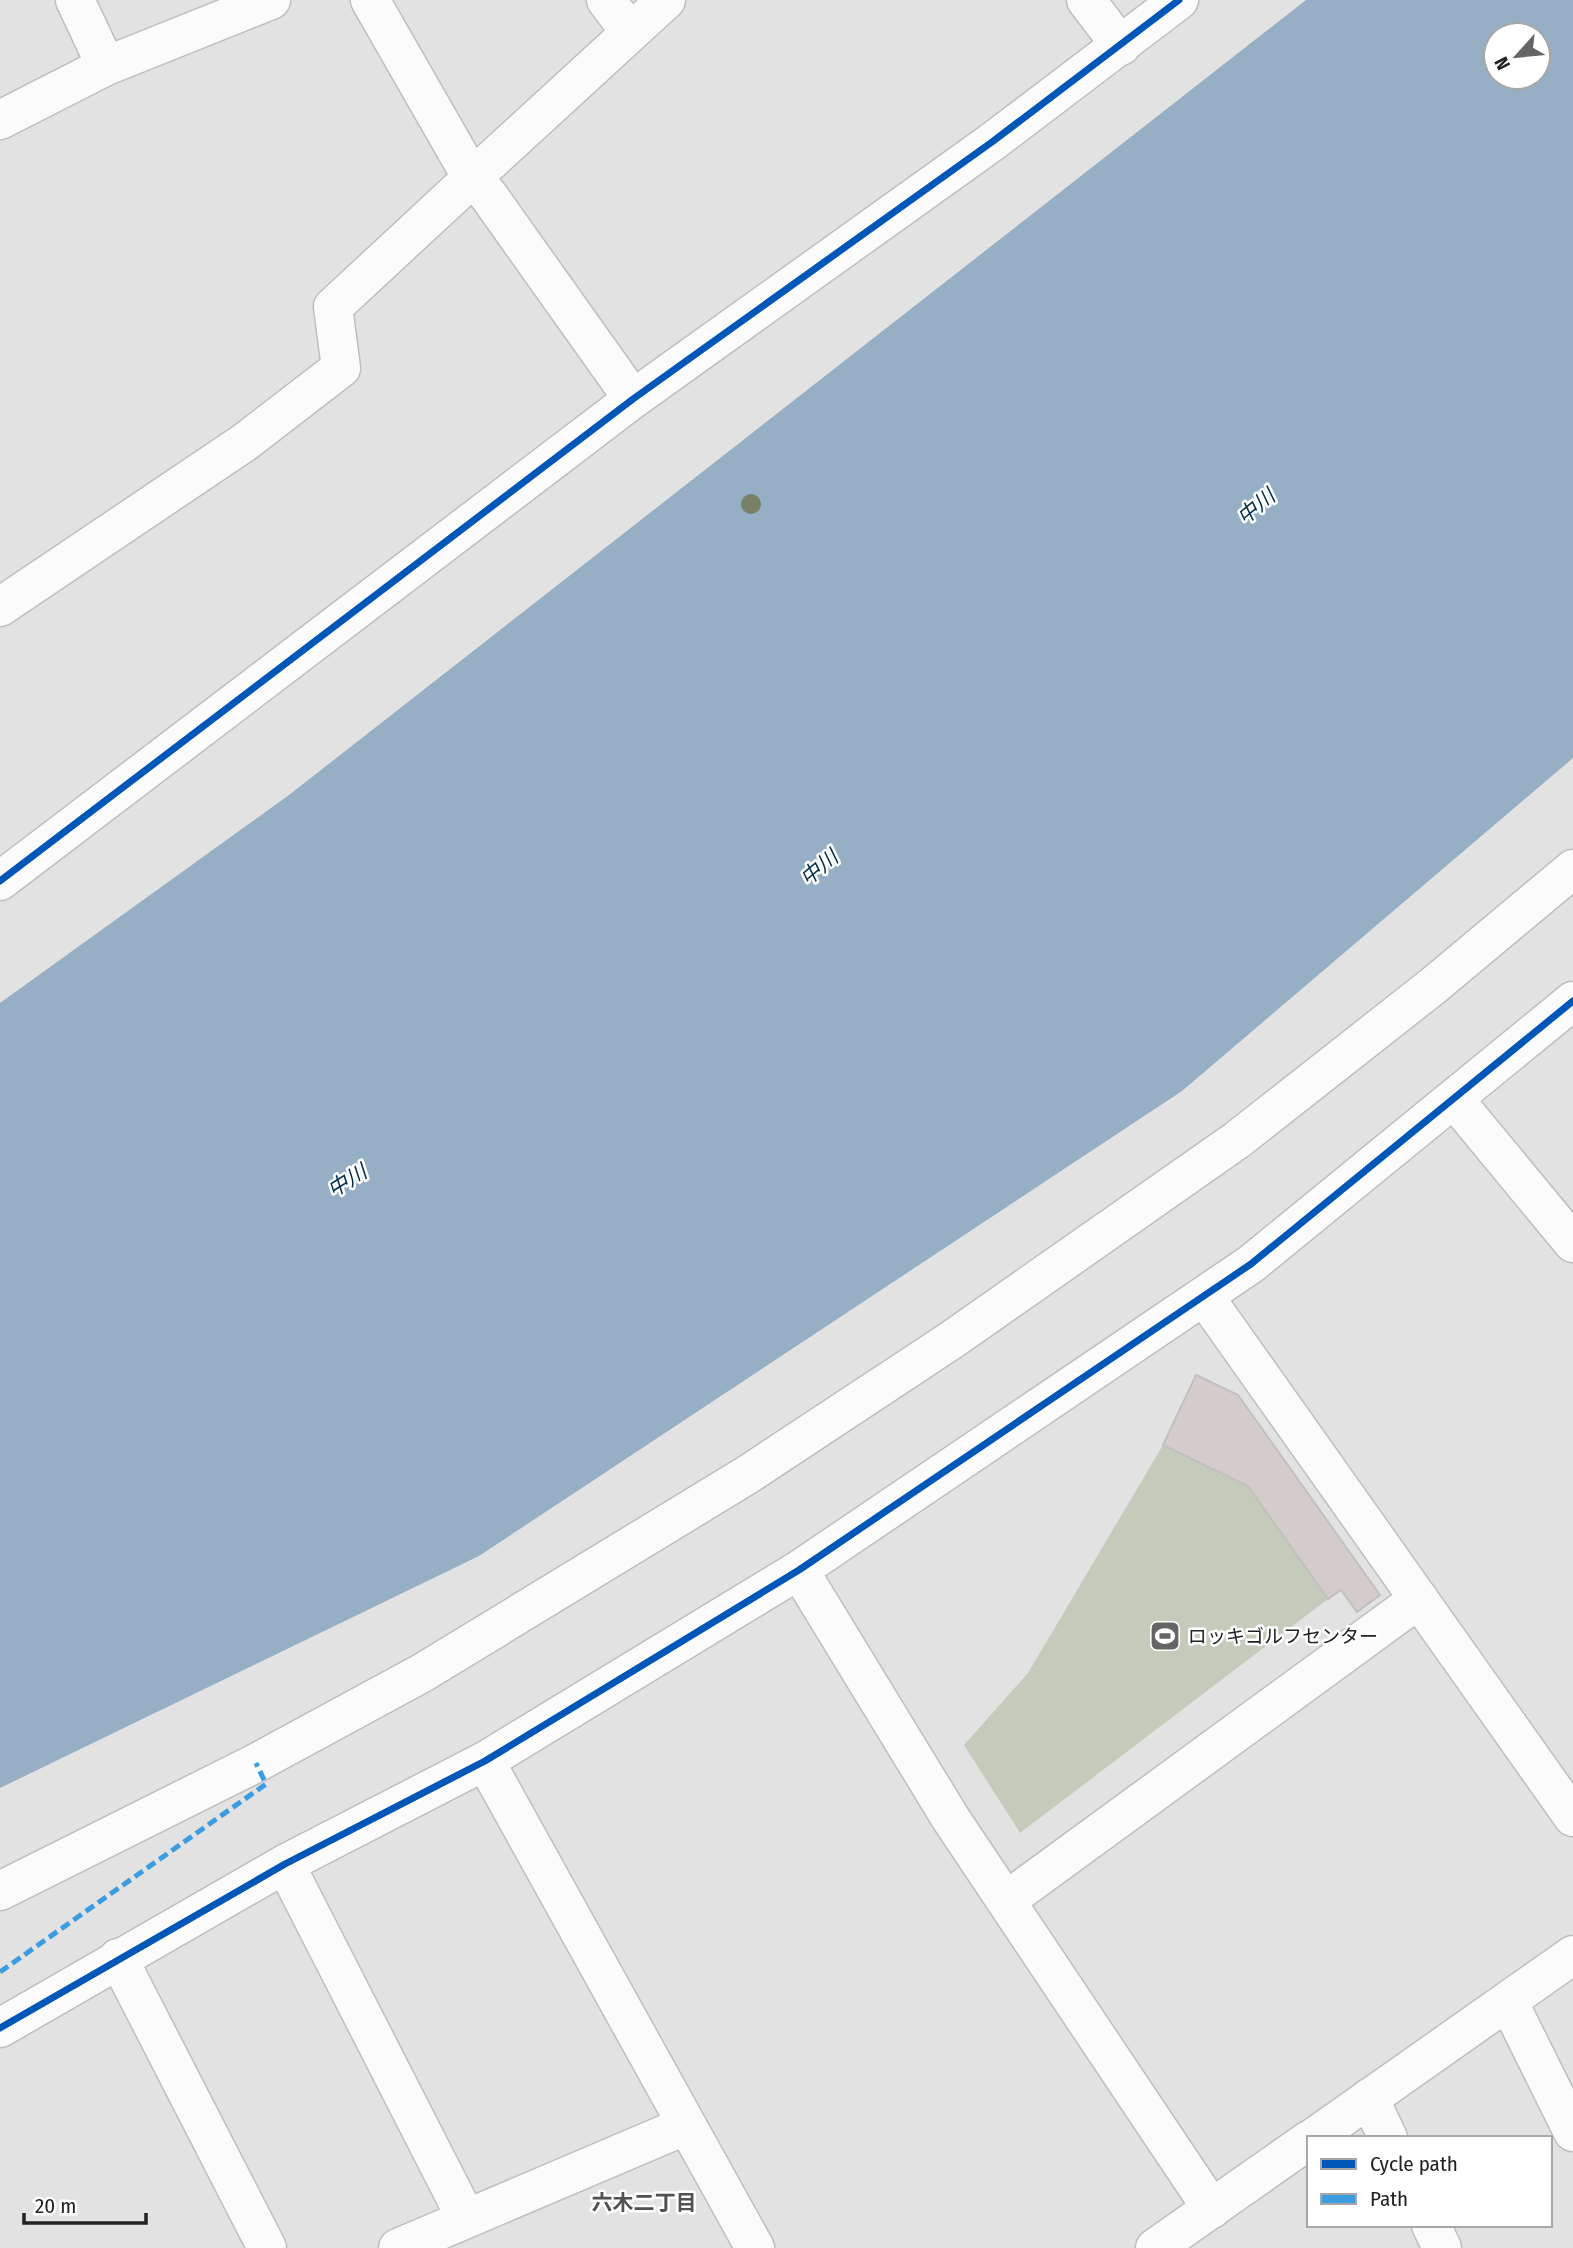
<svg xmlns="http://www.w3.org/2000/svg" width="1573" height="2248" font-family="'Fira Sans Condensed','Noto Sans JP',sans-serif">
	<style>
		.green { fill: #c4cbbb }
		.water { fill: #96afc4; fill-rule: evenodd }
		.building { fill: #d5cbca; stroke: #c1c0c1; stroke-width: 2 }
		.lines { fill: none; stroke-linecap: round; stroke-linejoin: round }
		.minor-casing { stroke: #bebebf; stroke-width: 41 }
		.minor { stroke: #fbfbfb; stroke-width: 38 }
		.quiet { stroke: #3c9ce0; stroke-width: 5; stroke-dasharray: 10 5; stroke-linecap: butt }
		.cycleway-casing { stroke: #fff; stroke-width: 11 }
		.cycleway { stroke: #0057b8; stroke-width: 7 }
		.tree { fill: #788167 }
		.labels { text-anchor: middle; stroke-width: 5; stroke-linejoin: round; paint-order: stroke }
		.poi-label { font-size: 19px; fill: #232223; stroke: #fff; text-anchor: start }
		.water-label { font-size: 21px; font-style: italic; fill: #002c4a; stroke: #fff }
		.neighbourhood-label { font-size: 21px; font-weight: bold; fill: #515053; stroke: #fff }
	</style>
	<rect width="100%" height="100%" fill="#e2e2e3"/>
	<path class="green" d="M 1163,1445 L 1248,1486 L 1328,1599 L 1020,1833 L 964,1745 L 1028,1673 Z"/>
	<path class="water" d="M 1306,0 L 1573,0 L 1573,758 L 1182,1091 L 479,1556 L 0,1788 L 0,1003 L 289,795 ZM 1496,35 L 1538,35 L 1538,77 L 1496,77 Z"/>
	<path class="building" d="M 1196,1375 L 1238,1395 L 1380,1595 L 1357,1612 L 1341,1590 L 1328,1599 L 1248,1486 L 1163,1445 Z"/>
	<g class="lines">
		<g class="minor-casing">
			<path id="minor" d="M 75,0 L 106,66
				M 606,0 L 630,32
				M 1086,0 L 1121,46
				M 0,120 L 106,66 L 271,0
				M 633,399 L 488,195 L 472,178 L 666,0
				M 0,607 L 245,442 L 341,368 L 333,307 L 472,178 L 370,0
				M 0,881 L 633,399 L 992,142 L 1179,0
				M 1454,1099 L 1573,1243
				M 1204,1296 L 1573,1817
				M 799,1570 L 951,1819 L 1212,2209
				M 485,1761 L 755,2248
				M 285,1864 L 466,2218
				M 0,1891 L 256,1763 L 422,1673 L 747,1475 L 950,1341 L 1237,1140 L 1433,986 L 1573,869
				M 1007,1900 L 1419,1599
				M 118,1958 L 267,2248
				M 1508,2001 L 1573,2132
				M 0,2028 L 285,1864 L 485,1761 L 799,1570 L 1251,1264 L 1573,1001
				M 1369,2098 L 1388,2138
				M 1313,2138 L 1573,1955
				M 1431,2225 L 1442,2248
				M 398,2248 L 687,2125
				M 1155,2248 L 1309,2140"/>
		</g>
		<use href="#minor" class="minor"/>
		<path class="quiet" d="M 0,1972 L 266,1784 L 256,1763"/>
		<g class="cycleway-casing">
			<path id="cycleway" d="M 0,881 L 633,399 L 992,142 L 1179,0
				M 0,2028 L 285,1864 L 485,1761 L 799,1570 L 1251,1264 L 1573,1001"/>
		</g>
		<use href="#cycleway" class="cycleway"/>
	</g>
	<circle class="tree" cx="751" cy="504" r="10"/>
	<defs>
		<g id="stadium-square" transform="scale(1.575)"><rect x="-9" y="-9" width="18" height="18" rx="4" fill="#666566" stroke="#fff"/><path d="M0-5a6.5 5 0 1 0 0 10a6.5 5 0 1 0 0-10ZM-3.5-1.8h7v3.6h-7Z" fill="#fff"/></g>
	</defs>
	<g fill-rule="evenodd">
		<use href="#stadium-square" x="1165" y="1636"/>
	</g>
	<g class="labels">
		<g class="poi-label">
			<text x="1188" y="1643">ロッキゴルフセンター</text>
		</g>
		<g class="water-label">
			<text transform="translate(1256 507) rotate(-40)" y="7">中川</text>
			<text transform="translate(819 868) rotate(-40)" y="7">中川</text>
			<text transform="translate(347 1181) rotate(-32)" y="7">中川</text>
		</g>
		<g class="neighbourhood-label">
			<text x="644" y="2210">六木二丁目</text>
		</g>
	</g>
	<rect x="1307" y="2136" width="245" height="91" fill="#ffffff" stroke="#a7a7a7" stroke-width="2"/>
	<rect x="1321" y="2159" width="35" height="10" fill="#0057b8" stroke="#a7a7a7" stroke-width="2"/>
	<text x="1370" y="2171" font-size="21" fill="#232223">Cycle path</text>
	<rect x="1321" y="2194" width="35" height="10" fill="#3c9ce0" stroke="#a7a7a7" stroke-width="2"/>
	<text x="1370" y="2206" font-size="21" fill="#232223">Path</text>
	<g transform="translate(1517 56) rotate(243)"><circle r="33" fill="#ffffff" stroke="#a7a7a7" stroke-width="2"/>
	<path d="M0-5L12 26L0 18L-12 26Z" fill="#666566"/>
	<text y="-10" font-size="19" font-weight="bold" text-anchor="middle" fill="#232223">N</text>
	</g>
	<path d="M24 2213v10h122v-10" fill="none" stroke="#232223" stroke-width="3.5"/>
	<text x="35" y="2213" font-size="21" fill="#232223" stroke="#ffffff" stroke-width="5" paint-order="stroke">20 m</text>
</svg>
